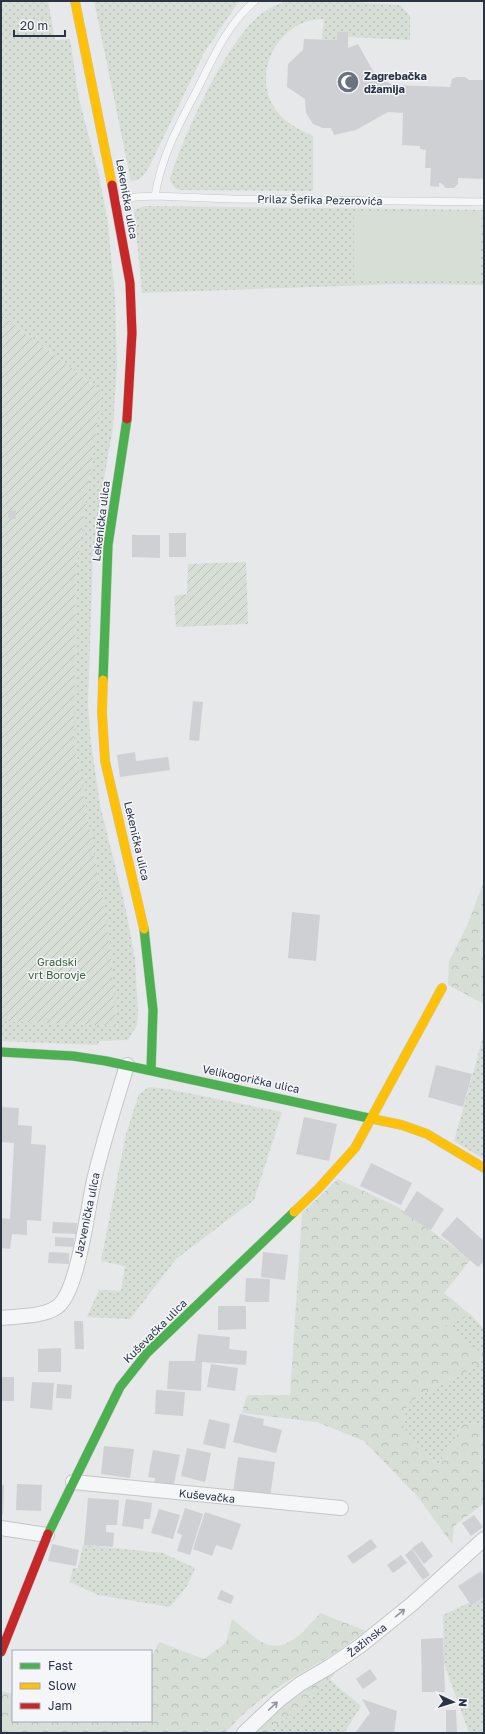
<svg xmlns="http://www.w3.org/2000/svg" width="485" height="1734" font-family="'Golos Text',sans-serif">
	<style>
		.grass { fill: url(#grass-dots) }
		.forest { fill: url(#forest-crowns) }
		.park { fill: #d6ded6 }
		.garden { fill: url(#garden-furrows) }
		.building { fill: #ced0d3 }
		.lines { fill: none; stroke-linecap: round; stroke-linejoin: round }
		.lane-casing { stroke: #c4c6c8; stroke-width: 8 }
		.street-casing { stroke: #c4c6c8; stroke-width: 16 }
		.fast-casing { stroke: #c4c6c8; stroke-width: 10 }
		.slow-casing { stroke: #c4c6c8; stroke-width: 10 }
		.jam-casing { stroke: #c4c6c8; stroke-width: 10 }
		.lane { stroke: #f5f6f7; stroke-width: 7 }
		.street { stroke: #f5f6f7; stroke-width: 14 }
		.fast { stroke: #4caf50; stroke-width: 9 }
		.slow { stroke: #ffc107; stroke-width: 9 }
		.jam { stroke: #c62828; stroke-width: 9 }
		.oneway { stroke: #90959e }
		.labels { text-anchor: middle; stroke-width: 3; stroke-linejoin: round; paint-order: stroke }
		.poi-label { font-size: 11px; font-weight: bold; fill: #2b3445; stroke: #f4f6f9; text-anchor: start }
		.street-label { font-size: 11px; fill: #2b3445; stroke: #f4f6f9 }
		.park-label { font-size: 11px; fill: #3f6138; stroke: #f4f6f9 }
	</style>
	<defs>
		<pattern id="grass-dots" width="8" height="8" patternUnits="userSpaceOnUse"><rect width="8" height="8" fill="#d6ded6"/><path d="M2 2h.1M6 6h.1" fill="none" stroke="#b8bfb9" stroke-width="1.8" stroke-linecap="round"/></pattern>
		<pattern id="forest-crowns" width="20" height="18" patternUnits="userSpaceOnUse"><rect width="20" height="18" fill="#d6ded6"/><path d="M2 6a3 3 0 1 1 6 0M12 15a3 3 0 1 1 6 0" fill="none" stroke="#b8bfb9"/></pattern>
		<pattern id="garden-furrows" width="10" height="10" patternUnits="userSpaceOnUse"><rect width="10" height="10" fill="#d6ded6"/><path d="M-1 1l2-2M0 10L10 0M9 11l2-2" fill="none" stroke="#b8bfb9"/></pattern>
	</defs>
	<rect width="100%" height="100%" fill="#e6e8ea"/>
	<path class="grass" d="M 1,1 L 48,1 L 55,40 L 70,39 L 79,99 L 98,171 L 108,223 L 115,298 L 117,365 L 115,393 L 113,428 L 99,506 L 93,554 L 88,703 L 90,735 L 100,805 L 125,906 L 135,959 L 138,1012 L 137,1025 L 128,1040 L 99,1041 L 98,1045 L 1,1041 L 1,1021 L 116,1026 L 110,943 L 74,741 L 76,572 L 102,391 L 1,315 Z
		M 94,1 L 239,1 L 204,53 L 150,165 C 144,175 142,180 131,181 Z
		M 287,1 L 331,1 L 400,5 L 410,16 L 410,40 L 348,37 L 348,33 L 337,32 L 337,40 L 322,39 L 324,19 C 280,18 251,71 274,107 C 283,122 298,129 313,136 L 313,191 L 179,190 L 175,188 L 170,180 C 182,138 226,42 260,15 C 267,9 277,4 287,1 Z
		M 145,206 L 484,210 L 484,285 L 398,284 L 142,293 L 134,210 Z
		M 484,1034 L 484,1159 L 454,1141 Z
		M 149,1087 L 167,1089 L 282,1112 L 254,1200 L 176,1259 L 130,1319 L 87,1317 L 99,1290 L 121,1291 L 125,1266 L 101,1261 L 126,1134 L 139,1094 Z
		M 471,1315 L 484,1329 L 484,1355 L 444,1325 Z
		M 484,1357 L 484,1423 L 462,1424 L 451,1446 L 438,1464 L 403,1428 L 407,1403 L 479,1365 Z
		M 83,1545 L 163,1553 L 195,1568 L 187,1586 L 170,1607 L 98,1595 L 70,1582 L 73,1568 L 78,1568 Z
		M 484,1596 L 484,1728 L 480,1733 L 469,1733 L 444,1663 L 443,1615 Z
		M 330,1680 L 361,1706 L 344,1733 L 268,1733 Z"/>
	<path class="forest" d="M 484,881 L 484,1004 L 448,985 L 449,961 L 467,926 Z
		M 338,1179 L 396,1206 L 471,1259 L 444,1293 L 471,1315 L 445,1325 L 484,1355 L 479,1365 L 407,1403 L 403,1428 L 438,1464 L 451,1446 L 462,1424 L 484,1423 L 484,1503 L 454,1526 L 452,1544 L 418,1497 L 364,1441 L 317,1422 L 242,1413 L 247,1395 L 290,1395 L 302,1213 Z
		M 320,1613 L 366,1631 C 353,1640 339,1651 325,1659 C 289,1680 253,1700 225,1733 L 1,1733 L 1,1691 L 13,1694 L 13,1721 L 151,1721 L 151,1659 L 159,1642 L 204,1659 L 226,1643 L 232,1619 C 242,1626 253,1638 264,1643 C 288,1654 307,1628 320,1613 Z
		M 340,1665 L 330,1680 L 268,1733 L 251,1733 L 299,1691 Z"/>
	<path class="park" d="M 354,212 L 482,213 L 480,279 L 354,280 Z"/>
	<path class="garden" d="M 1,315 L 102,391 L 76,572 L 74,741 L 110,943 L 116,1026 L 1,1021 Z
		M 246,562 L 248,624 L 176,627 L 174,596 L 187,594 L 188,564 Z"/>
	<path class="building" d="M 337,32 L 348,32 L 348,48 L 358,44 L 373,71 L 383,80 L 393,85 L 450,87 L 452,79 L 457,77 L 465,77 L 469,80 L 484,80 L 484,179 L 458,178 L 458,184 L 454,188 L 446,188 L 441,183 L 439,183 L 439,187 L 430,186 L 431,168 L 425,168 L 426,150 L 420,149 L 420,146 L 402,145 L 403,113 L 388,112 L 356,130 L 334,135 L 331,128 L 323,128 L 313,124 L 306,113 L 305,99 L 287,87 L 288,64 L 303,50 L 304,39 L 337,40 Z
		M 9,510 L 16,511 L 16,519 L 8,518 Z
		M 169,533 L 186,533 L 186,557 L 169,557 Z
		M 132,535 L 160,535 L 160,558 L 132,557 Z
		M 193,701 L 203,702 L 199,741 L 189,740 Z
		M 135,752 L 136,761 L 168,757 L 170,770 L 120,777 L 117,755 Z
		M 292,912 L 320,915 L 316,961 L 288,958 Z
		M 436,1065 L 472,1074 L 463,1107 L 428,1097 Z
		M 1,1107 L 19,1108 L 18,1125 L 32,1126 L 31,1144 L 46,1145 L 41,1221 L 27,1220 L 27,1235 L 12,1234 L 10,1249 L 1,1248 L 1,1218 L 10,1219 L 14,1143 L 1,1142 Z
		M 304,1117 L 337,1124 L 329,1161 L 296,1154 Z
		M 371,1163 L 412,1183 L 401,1205 L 360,1186 Z
		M 417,1191 L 444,1209 L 431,1230 L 403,1213 Z
		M 457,1217 L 484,1241 L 484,1261 L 478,1267 L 441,1235 Z
		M 53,1222 L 77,1223 L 76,1234 L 52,1233 Z
		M 55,1237 L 74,1238 L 74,1247 L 55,1246 Z
		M 49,1252 L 69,1253 L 69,1264 L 48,1263 Z
		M 263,1252 L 288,1255 L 285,1280 L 261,1277 Z
		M 246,1278 L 270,1279 L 269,1302 L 245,1302 Z
		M 218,1306 L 246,1306 L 246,1329 L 218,1330 Z
		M 74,1321 L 83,1321 L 84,1349 L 75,1349 Z
		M 198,1334 L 230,1337 L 229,1349 L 247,1351 L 246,1365 L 202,1362 L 201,1391 L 167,1389 L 169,1361 L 195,1361 Z
		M 61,1348 L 61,1372 L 38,1372 L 38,1349 Z
		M 211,1364 L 238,1368 L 235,1391 L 207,1387 Z
		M 1,1377 L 14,1377 L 14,1401 L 1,1401 Z
		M 32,1382 L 54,1383 L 52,1410 L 30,1408 Z
		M 57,1384 L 72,1385 L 71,1399 L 56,1398 Z
		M 156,1390 L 185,1392 L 183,1416 L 155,1414 Z
		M 240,1414 L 264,1419 L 263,1425 L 282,1430 L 276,1453 L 233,1442 Z
		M 209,1419 L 230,1424 L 225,1449 L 203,1444 Z
		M 104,1446 L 134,1449 L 130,1478 L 101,1474 Z
		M 187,1448 L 211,1453 L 205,1482 L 181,1476 Z
		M 153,1450 L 180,1455 L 173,1488 L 154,1484 L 155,1478 L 148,1477 Z
		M 238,1457 L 275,1462 L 270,1497 L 233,1492 Z
		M 17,1484 L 42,1485 L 41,1511 L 16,1510 Z
		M 1,1485 L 4,1485 L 3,1515 L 1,1515 Z
		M 88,1498 L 119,1500 L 117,1525 L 106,1525 L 106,1532 L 114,1533 L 113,1547 L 84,1545 Z
		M 126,1499 L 152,1503 L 150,1519 L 144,1519 L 143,1529 L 122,1526 Z
		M 185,1508 L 203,1514 L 190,1555 L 177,1551 L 182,1535 L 177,1533 Z
		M 159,1509 L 180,1515 L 173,1539 L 151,1533 Z
		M 205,1512 L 241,1524 L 232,1550 L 216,1545 L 212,1556 L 193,1549 Z
		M 474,1515 L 483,1527 L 471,1536 L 462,1523 Z
		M 371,1539 L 377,1547 L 353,1564 L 347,1556 Z
		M 422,1541 L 433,1556 L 424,1564 L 412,1548 Z
		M 52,1544 L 79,1550 L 76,1566 L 48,1561 Z
		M 412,1549 L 430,1575 L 423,1580 L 405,1555 Z
		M 401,1555 L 407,1563 L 393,1573 L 387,1565 Z
		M 481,1571 L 484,1576 L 484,1597 L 471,1605 L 458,1586 Z
		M 221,1590 L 234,1596 L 231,1604 L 217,1599 Z
		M 443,1638 L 445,1692 L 422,1692 L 421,1639 Z
		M 370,1669 L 377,1679 L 363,1689 L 356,1679 Z
		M 362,1699 L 397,1711 L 394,1733 L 355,1733 L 370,1713 Z
		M 446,1710 L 456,1710 L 457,1733 L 446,1733 Z"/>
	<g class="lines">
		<g class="lane-casing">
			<path id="lane" d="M 155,196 L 232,199 L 484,202
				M 116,203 L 135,197 L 155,196 C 161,157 180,122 198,88 C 213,58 228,23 255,1"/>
		</g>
		<g class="street-casing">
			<path id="street" d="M 1,1318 C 18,1316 43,1317 57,1307 C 79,1292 88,1203 95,1176 C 104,1139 116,1102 127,1065
				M 73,1482 L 341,1508
				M 1,1528 L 47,1535
				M 244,1733 L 279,1700 L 300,1684 L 329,1667 L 360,1646 L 412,1604 L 484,1539"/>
		</g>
		<g class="fast-casing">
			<path id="fast" d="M 103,680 L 108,545 L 127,419
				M 144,929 L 153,1010 L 151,1070
				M 1,1052 L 73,1056 L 106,1061 L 373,1119
				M 48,1534 L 120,1387 L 147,1353 L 294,1212"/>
		</g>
		<g class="slow-casing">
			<path id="slow" d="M 75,1 L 112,185
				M 103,680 L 102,713 L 105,761 L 144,929
				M 373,1119 L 402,1125 L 427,1134 L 484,1168
				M 294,1212 L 318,1189 L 355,1148 L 442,988"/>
		</g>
		<g class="jam-casing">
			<path id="jam" d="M 112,185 L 130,283 L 132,333 L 127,419
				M 1,1652 L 48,1534"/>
		</g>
		<use href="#lane" class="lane"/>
		<use href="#street" class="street"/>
		<use href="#fast" class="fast"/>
		<use href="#slow" class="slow"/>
		<use href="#jam" class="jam"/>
	</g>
	<defs><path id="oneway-shaft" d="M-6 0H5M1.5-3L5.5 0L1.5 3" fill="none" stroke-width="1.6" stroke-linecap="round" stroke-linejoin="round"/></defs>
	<g class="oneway">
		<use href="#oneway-shaft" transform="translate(400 1613) rotate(-39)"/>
		<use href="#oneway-shaft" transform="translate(273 1706) rotate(-42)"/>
	</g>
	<defs>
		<g id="mosque-disc" transform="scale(1.15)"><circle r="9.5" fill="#6c737f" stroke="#f4f6f9"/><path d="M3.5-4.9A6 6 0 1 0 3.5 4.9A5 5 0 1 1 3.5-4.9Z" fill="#fff"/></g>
	</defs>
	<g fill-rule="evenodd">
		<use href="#mosque-disc" x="348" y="82"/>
	</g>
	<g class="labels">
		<g class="poi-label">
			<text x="364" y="80">Zagrebačka<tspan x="364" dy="13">džamija</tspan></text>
		</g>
		<g class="street-label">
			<text transform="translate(127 199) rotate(80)" y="4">Lekenička ulica</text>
			<text transform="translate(320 200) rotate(1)" y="4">Prilaz Šefika Pezerovića</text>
			<text transform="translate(101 521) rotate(-83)" y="4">Lekenička ulica</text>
			<text transform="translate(137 841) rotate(77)" y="4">Lekenička ulica</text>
			<text transform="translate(251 1079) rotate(12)" y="4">Velikogorička ulica</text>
			<text transform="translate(87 1215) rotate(-78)" y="4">Jazvenička ulica</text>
			<text transform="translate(155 1331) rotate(-45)" y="4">Kuševačka ulica</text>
			<text transform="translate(207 1496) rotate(6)" y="4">Kuševačka</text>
			<text transform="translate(367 1640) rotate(-38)" y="4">Žažinska</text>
		</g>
		<g class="park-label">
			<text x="57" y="966">Gradski<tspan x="57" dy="13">vrt Borovje</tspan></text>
		</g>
	</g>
	<rect width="485" height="1734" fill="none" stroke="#2b3445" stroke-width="4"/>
	<rect x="12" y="1650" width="140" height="72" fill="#f4f6f9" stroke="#a4a8b1"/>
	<rect x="20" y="1663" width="20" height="6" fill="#4caf50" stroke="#a4a8b1"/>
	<text x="48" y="1670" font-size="12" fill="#2b3445">Fast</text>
	<rect x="20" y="1683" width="20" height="6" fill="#ffc107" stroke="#a4a8b1"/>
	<text x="48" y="1690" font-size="12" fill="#2b3445">Slow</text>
	<rect x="20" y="1703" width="20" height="6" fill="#c62828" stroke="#a4a8b1"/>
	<text x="48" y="1710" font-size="12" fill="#2b3445">Jam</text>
	<g transform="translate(453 1702) rotate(94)" stroke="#f4f6f9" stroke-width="3" paint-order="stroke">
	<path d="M0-3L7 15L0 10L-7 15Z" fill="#2b3445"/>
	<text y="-6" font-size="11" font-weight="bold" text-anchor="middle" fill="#2b3445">N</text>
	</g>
	<path d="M14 30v6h51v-6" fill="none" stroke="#2b3445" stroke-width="2"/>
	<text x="20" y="30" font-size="12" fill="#2b3445" stroke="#f4f6f9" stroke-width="3" paint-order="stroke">20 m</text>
</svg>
